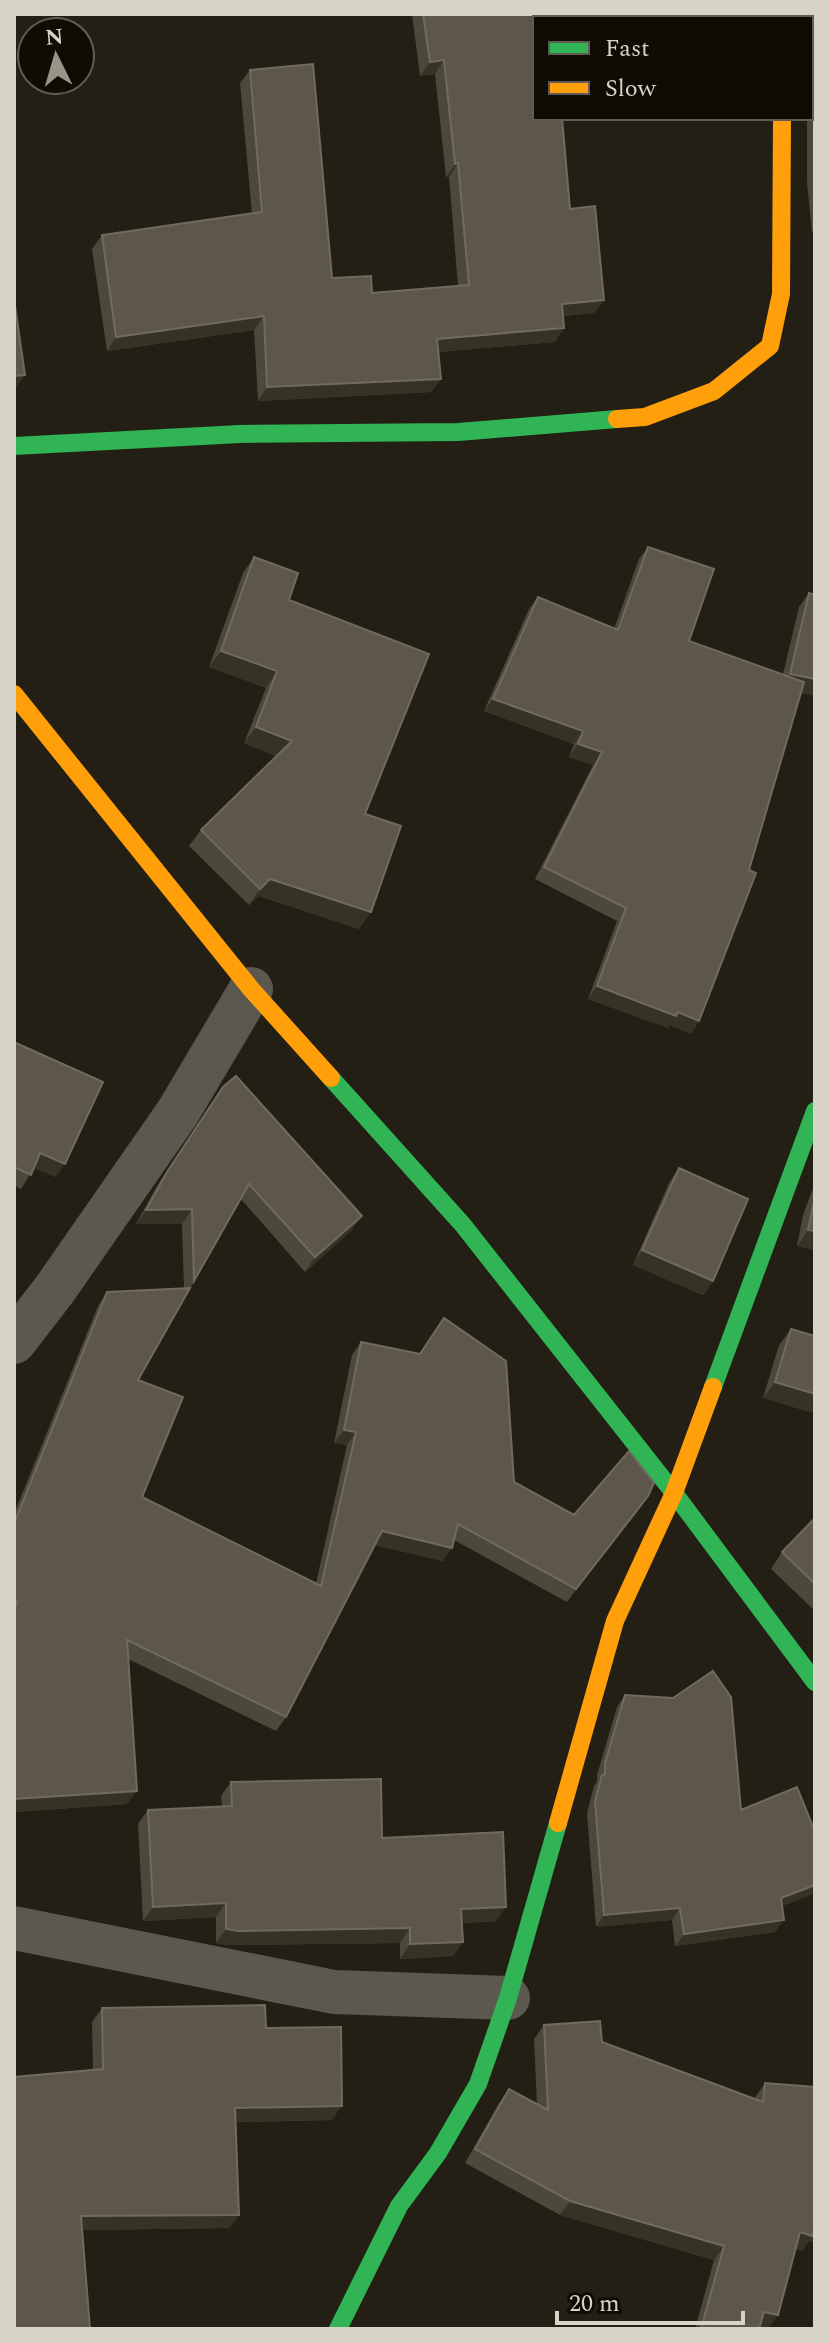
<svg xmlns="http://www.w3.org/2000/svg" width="829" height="2343" font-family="Spectral,serif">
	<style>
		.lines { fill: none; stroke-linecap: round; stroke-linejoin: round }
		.street { stroke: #5b5850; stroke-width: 44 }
		.fast { stroke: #30b455; stroke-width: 18 }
		.slow { stroke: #ff9f0a; stroke-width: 18 }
		.wall { fill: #4d483c }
		.shaded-wall { fill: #363225 }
		.building { fill: #5c574a; stroke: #706b5e; stroke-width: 2 }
	</style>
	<rect width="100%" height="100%" fill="#231f14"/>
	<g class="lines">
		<path class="street" d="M 772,14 L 773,18
			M 14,1342 L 55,1289 L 178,1112 L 251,989
			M 14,1928 L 334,1992 L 508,1998"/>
		<path class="fast" d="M 14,446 L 240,434 L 458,432 L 617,419
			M 331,1078 L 463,1225 L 674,1493 L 815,1682
			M 713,1387 L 815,1111
			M 338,2329 L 399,2206 L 438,2153 L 478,2084 L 508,1998 L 558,1823"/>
		<path class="slow" d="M 617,419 L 645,417 L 714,391 L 770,346 L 781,294 L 782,118
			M 14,694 L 251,989 L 331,1078
			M 558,1823 L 615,1621 L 674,1493 L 713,1387"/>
	</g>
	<path class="wall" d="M 412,14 L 704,14 L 535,18 L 570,209 L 604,300 L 594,313 L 563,316 L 555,342 L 438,352 L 441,379 L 431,392 L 258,401 L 254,330 L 107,351 L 92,249 L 102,235 L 252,214 L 240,83 L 250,70 L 332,278 L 372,293 L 458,286 L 449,177 L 446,177 L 435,74 L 420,76 Z
		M 815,49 L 815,232 L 812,232 L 807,182 L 807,118 L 811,118 L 811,50 Z
		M 648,547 L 689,641 L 783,674 L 799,607 L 809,593 L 815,696 L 801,693 L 699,1021 L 691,1034 L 670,1025 L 668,1028 L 588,999 L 617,921 L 535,879 L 593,765 L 569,757 L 574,744 L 484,711 L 529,609 L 538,597 L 614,629 L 639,559 Z
		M 254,557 L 289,600 L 365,814 L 359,929 L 259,896 L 249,905 L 189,846 L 201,830 L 276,756 L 244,743 L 266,688 L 209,667 L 243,573 Z
		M 16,1043 L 56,1177 L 34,1168 L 21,1189 L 14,1185 L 14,1046 Z
		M 213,1101 L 352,1230 L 305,1272 L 241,1199 L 138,1380 L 142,1497 L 316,1583 L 347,1445 L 334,1443 L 352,1355 L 361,1342 L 514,1482 L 574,1515 L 648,1496 L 567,1602 L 454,1540 L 443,1561 L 375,1545 L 286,1717 L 276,1731 L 128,1659 L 127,1804 L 14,1812 L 14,1514 L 98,1306 L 107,1292 L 184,1288 L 182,1224 L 136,1224 L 157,1186 Z
		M 679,1168 L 713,1281 L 703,1295 L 633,1265 L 669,1183 Z
		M 815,1183 L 815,1250 L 797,1246 L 803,1215 Z
		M 791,1329 L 815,1336 L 763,1398 L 779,1345 Z
		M 815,1518 L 815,1611 L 771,1569 L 782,1552 Z
		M 625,1695 L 741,1810 L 815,1832 L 815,1893 L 782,1906 L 775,1932 L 675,1946 L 672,1920 L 596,1927 L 587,1813 L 594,1786 L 597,1782 L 597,1775 L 617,1707 Z
		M 231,1782 L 382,1838 L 496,1921 L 462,1923 L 463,1942 L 453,1956 L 400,1959 L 400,1943 L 228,1945 L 216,1943 L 216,1917 L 143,1921 L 138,1824 L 148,1810 L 222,1806 L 221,1796 Z
		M 102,2008 L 266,2028 L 332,2120 L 236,2122 L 239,2215 L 229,2228 L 82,2230 L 14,2329 L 93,2070 L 92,2022 Z
		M 544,2025 L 602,2042 L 754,2099 L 765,2083 L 815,2087 L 815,2243 L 809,2241 L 802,2251 L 796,2248 L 778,2315 L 768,2329 L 760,2327 L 759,2329 L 695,2329 L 714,2260 L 560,2215 L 465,2163 L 499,2103 L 509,2089 L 537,2104 L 534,2039 Z"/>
	<path class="shaded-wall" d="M 444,60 L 435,74 L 420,76 L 430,62 Z
		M 458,163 L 449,177 L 446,177 L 455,164 Z
		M 604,300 L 594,313 L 553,317 L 562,304 Z
		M 264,316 L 254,330 L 107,351 L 116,337 Z
		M 564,328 L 555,342 L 427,353 L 437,339 Z
		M 25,375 L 15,389 L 14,389 L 14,376 Z
		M 441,379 L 431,392 L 258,401 L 267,387 Z
		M 221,651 L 277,671 L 266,688 L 209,667 Z
		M 790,674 L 815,679 L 815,696 L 780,688 Z
		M 493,699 L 583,731 L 574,744 L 484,711 Z
		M 256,727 L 292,741 L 280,757 L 244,743 Z
		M 578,744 L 602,752 L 593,765 L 569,757 Z
		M 270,879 L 371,912 L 359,929 L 259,896 L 249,905 L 260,889 Z
		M 597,986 L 678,1012 L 699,1021 L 691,1034 L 670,1025 L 668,1028 L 588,999 Z
		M 40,1153 L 65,1164 L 56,1177 L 31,1167 Z
		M 192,1209 L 182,1224 L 136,1224 L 146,1210 Z
		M 362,1216 L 352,1230 L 305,1272 L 315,1257 Z
		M 808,1230 L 815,1231 L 815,1250 L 797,1246 Z
		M 642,1250 L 713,1281 L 703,1295 L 633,1265 Z
		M 775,1382 L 815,1394 L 815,1414 L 763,1398 Z
		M 344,1430 L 356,1432 L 347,1445 L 334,1443 Z
		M 648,1496 L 639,1510 L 567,1602 L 576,1589 Z
		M 382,1531 L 452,1548 L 443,1561 L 373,1545 Z
		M 137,1791 L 127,1804 L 14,1812 L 14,1799 Z
		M 815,1885 L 815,1893 L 772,1910 L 781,1898 Z
		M 226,1903 L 216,1917 L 143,1921 L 153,1907 Z
		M 506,1907 L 496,1921 L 451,1923 L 461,1909 Z
		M 680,1908 L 672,1920 L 596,1927 L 604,1915 Z
		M 784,1920 L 775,1932 L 675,1946 L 684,1934 Z
		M 410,1928 L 400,1943 L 228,1945 L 216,1943 L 226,1929 Z
		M 463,1942 L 453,1956 L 400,1959 L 410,1944 Z
		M 342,2106 L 332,2120 L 226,2122 L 235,2108 Z
		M 570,2201 L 724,2246 L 714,2260 L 560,2215 Z
		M 239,2215 L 229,2228 L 72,2230 L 81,2216 Z
		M 815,2228 L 815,2243 L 809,2241 L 802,2251 L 790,2246 L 800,2232 Z
		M 764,2312 L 778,2315 L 768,2329 L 754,2326 Z"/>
	<path class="building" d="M 423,14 L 704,14 L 704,18 L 535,18 L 535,118 L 562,118 L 570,209 L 595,206 L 604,300 L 562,304 L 564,328 L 437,339 L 441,379 L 267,387 L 264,316 L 116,337 L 102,235 L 262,212 L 250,70 L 313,64 L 332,278 L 371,276 L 372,293 L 469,285 L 458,163 L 455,164 L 444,60 L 430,62 Z
		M 815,49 L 815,97 L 814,92 L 811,89 L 811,50 Z
		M 14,299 L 25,375 L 14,376 Z
		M 648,547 L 714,569 L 689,641 L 804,682 L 749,870 L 756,873 L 699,1021 L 678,1012 L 676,1016 L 597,986 L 626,908 L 544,867 L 602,752 L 578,744 L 583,731 L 493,699 L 538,597 L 618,630 Z
		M 254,557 L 298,573 L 289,600 L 429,654 L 365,814 L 401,826 L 371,912 L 270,879 L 260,889 L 201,830 L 292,741 L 256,727 L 277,671 L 221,651 Z
		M 809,593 L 815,595 L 815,679 L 790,674 Z
		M 16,1043 L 103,1082 L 65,1164 L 40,1153 L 31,1175 L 14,1167 L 14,1047 Z
		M 236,1076 L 362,1216 L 315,1257 L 249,1184 L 194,1281 L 192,1209 L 146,1210 L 167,1172 L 223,1087 Z
		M 679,1168 L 748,1199 L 713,1281 L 642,1250 Z
		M 815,1198 L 815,1231 L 808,1230 Z
		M 190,1288 L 138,1380 L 183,1397 L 142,1497 L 321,1586 L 356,1432 L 344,1430 L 361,1342 L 420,1354 L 444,1318 L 506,1361 L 514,1482 L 574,1515 L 629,1451 L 654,1483 L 648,1496 L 576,1589 L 458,1524 L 452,1548 L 382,1531 L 286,1717 L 127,1640 L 137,1791 L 14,1799 L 14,1610 L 17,1602 L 14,1600 L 14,1524 L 107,1292 Z
		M 791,1329 L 815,1336 L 815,1394 L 775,1382 Z
		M 815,1518 L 815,1584 L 782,1552 Z
		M 713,1671 L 731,1697 L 741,1810 L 797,1787 L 815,1832 L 815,1885 L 781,1898 L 784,1920 L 684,1934 L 680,1908 L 604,1915 L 595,1801 L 602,1775 L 605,1774 L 605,1763 L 625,1695 L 673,1698 Z
		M 381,1779 L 382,1838 L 503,1832 L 506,1907 L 461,1909 L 463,1942 L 410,1944 L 410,1928 L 238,1931 L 226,1929 L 226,1903 L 153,1907 L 148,1810 L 232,1806 L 231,1782 Z
		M 265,2005 L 266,2028 L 341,2027 L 342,2106 L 235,2108 L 239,2215 L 81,2216 L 90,2329 L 14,2329 L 14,2077 L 103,2069 L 102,2008 Z
		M 600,2021 L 602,2042 L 763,2102 L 765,2083 L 815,2087 L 815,2230 L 812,2236 L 800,2232 L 778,2315 L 764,2312 L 759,2329 L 701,2329 L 724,2246 L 570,2201 L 475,2149 L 509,2089 L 548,2110 L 544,2025 Z"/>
	<rect width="829" height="2343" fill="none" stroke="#d8d3c7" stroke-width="32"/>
	<rect x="533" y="16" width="280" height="104" fill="#0f0c05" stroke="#5f5c53" stroke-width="2"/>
	<rect x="549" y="42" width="40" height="12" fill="#30b455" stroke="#5f5c53" stroke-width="2"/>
	<text x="605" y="56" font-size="24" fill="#d8d3c7">Fast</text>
	<rect x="549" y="82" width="40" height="12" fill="#ff9f0a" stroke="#5f5c53" stroke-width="2"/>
	<text x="605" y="96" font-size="24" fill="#d8d3c7">Slow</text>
	<g transform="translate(56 56) rotate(355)"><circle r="38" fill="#0f0c05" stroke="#5f5c53" stroke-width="2"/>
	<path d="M0-6L14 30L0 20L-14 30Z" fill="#999488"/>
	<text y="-12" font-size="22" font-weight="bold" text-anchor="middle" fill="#d8d3c7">N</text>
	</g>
	<path d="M557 2311v12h186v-12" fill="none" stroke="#d8d3c7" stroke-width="4"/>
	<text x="569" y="2311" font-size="24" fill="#d8d3c7" stroke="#0f0c05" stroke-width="6" paint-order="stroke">20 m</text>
</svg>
